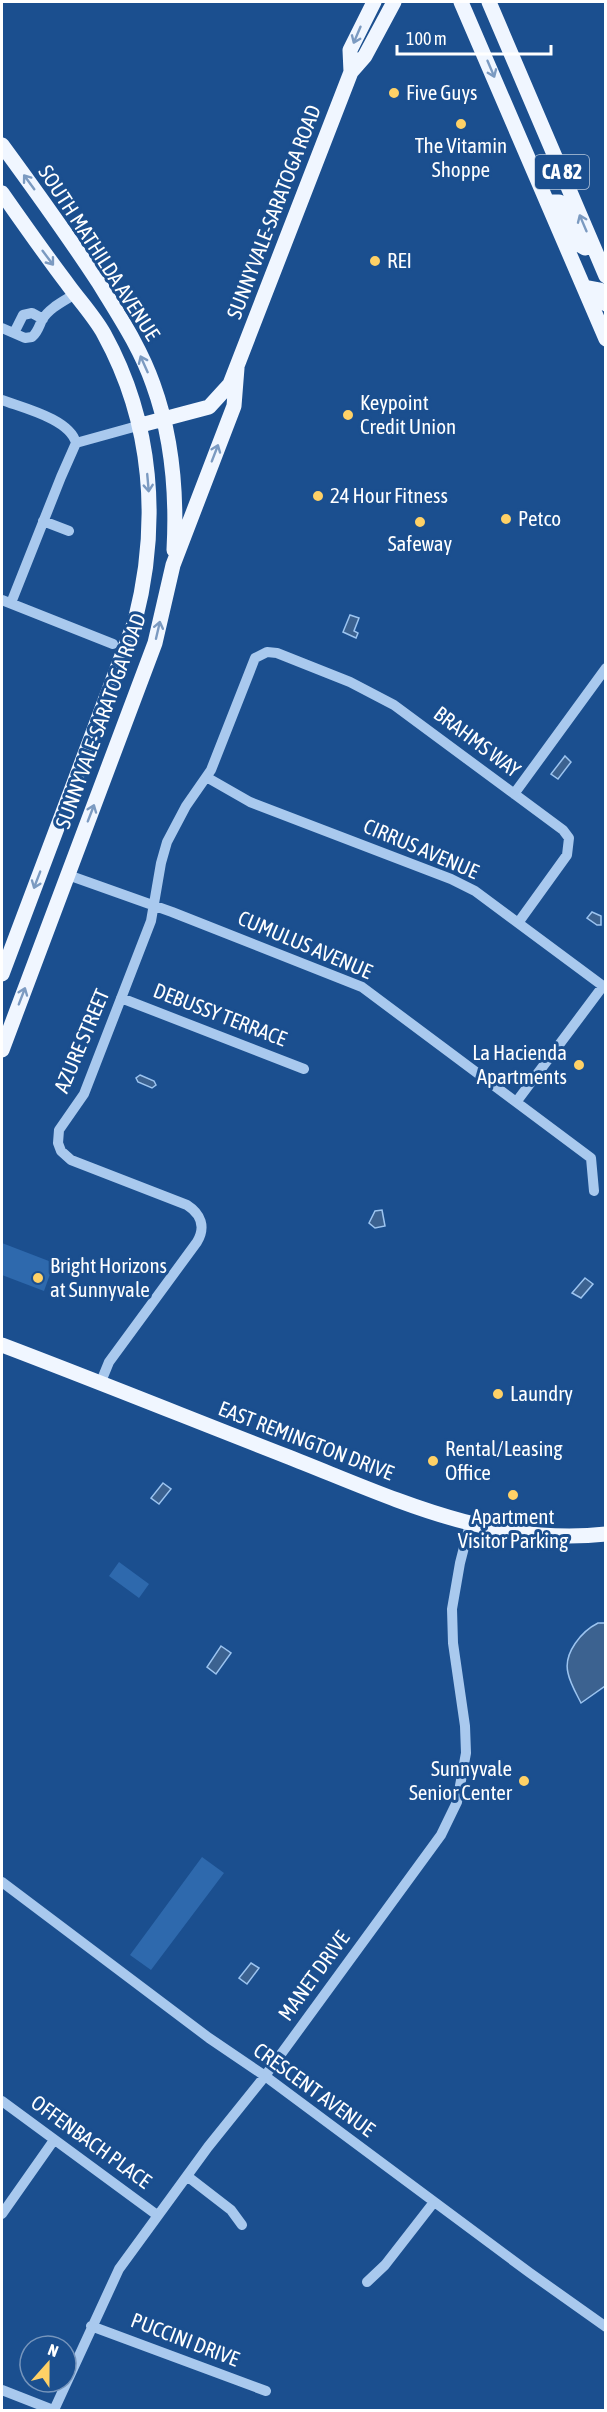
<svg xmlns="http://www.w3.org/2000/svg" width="607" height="2412" font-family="'Asap Condensed',sans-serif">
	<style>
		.green { fill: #2e69ad }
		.water { fill: #3c6290; stroke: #9cc4f0; stroke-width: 1.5 }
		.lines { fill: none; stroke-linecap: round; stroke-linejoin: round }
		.minor { stroke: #a9c9ee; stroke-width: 10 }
		.major { stroke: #f0f6ff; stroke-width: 15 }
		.oneway { stroke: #7b9ac1 }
		.poi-dot { fill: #ffd166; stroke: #1b4f8f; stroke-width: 2 }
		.labels { text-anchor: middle; stroke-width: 6; stroke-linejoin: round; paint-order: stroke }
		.shield { fill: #1b4f8f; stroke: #bbcadd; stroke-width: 1.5 }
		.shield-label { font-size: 20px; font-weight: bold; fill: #fff }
		.poi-label { font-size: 21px; fill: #fff; stroke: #1b4f8f; text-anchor: start }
		.street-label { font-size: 21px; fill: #fff; stroke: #1b4f8f }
	</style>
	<rect width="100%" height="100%" fill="#1b4f8f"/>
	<path class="green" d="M 2,1243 L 54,1263 L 44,1291 L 2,1275 Z
		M 119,1562 L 149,1584 L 139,1598 L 109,1576 Z
		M 202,1857 L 224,1873 L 151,1970 L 130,1955 Z"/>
	<path class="water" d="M 350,615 L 359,618 L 354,631 L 358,633 L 356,638 L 343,632 Z
		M 565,756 L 571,762 L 558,779 L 551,774 Z
		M 592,912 L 601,916 L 601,925 L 597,925 L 587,918 Z
		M 140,1075 L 154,1081 L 156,1085 L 152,1088 L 138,1082 L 136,1078 Z
		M 382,1210 L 385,1226 L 375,1228 L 369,1223 L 375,1211 Z
		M 585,1278 L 593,1284 L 581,1298 L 572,1293 Z
		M 163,1483 L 171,1489 L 159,1504 L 151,1498 Z
		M 598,1623 L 605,1623 L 605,1686 L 581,1703 C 576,1693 570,1683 568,1673 C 563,1653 582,1631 598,1623 Z
		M 221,1646 L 231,1653 L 216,1674 L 207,1667 Z
		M 251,1963 L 259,1968 L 247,1984 L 239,1978 Z"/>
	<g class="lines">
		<path class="minor" d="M 2,328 L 25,338 L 32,337 C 38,332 39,326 42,320 C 49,308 64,301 75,294
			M 14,333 L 23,315 L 32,313 L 43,319
			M 2,400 C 23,408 70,419 76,443
			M 76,443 L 141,425
			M 43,521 L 69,531
			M 2,600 L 113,644
			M 11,603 L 61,477 L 76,443
			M 208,778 L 250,802 L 451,879 L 475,891 L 603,986 L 517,1101
			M 514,794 L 606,668
			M 68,875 L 172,912 L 362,987 L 591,1158 L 594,1191
			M 121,998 L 304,1069
			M 100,1384 L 109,1362 L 197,1242 C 206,1227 201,1214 187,1205 L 71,1160 L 61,1151 L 58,1143 L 59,1130 L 84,1094 L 151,921 L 161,863 L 167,842 L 186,806 L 211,770 L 255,658 L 267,652 L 277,653 L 350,682 L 394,705 L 563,830 L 569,838 L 567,855 L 518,923
			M 2,1882 L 209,2038 L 265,2076 L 530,2273 L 606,2327
			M 2,2101 L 157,2215
			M 187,2176 L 231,2210 L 242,2225
			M 2,2214 L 54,2140
			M 367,2282 L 385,2265 L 434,2202
			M 91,2326 L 266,2391
			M 2,2390 L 53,2410
			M 54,2410 L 119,2269 L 208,2147 L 265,2076 L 441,1835 L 457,1802 L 466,1753 L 465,1726 L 453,1643 L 452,1609 L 460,1563 L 470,1524"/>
		<path class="major" d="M 461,2 L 606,339
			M 489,2 L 606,276
			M 351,72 L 350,50 L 374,2
			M 2,145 C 35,190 68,236 99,283 C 119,316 140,347 153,384 C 172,436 177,495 174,550
			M 2,193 C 23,223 44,253 66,282 C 78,299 94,316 104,334 C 153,423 160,524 135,621 L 2,974
			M 547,202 L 559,202 L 578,244 L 585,248 L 593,246
			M 584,287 L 600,290 L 606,304
			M 141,425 L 209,407 L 230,384 L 351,72 L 365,56 L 394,2
			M 2,1050 L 155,643 L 173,565 L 234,406 L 237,368
			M 2,1345 C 97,1381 191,1419 286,1456 C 391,1497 490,1547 606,1534"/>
	</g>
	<defs><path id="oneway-shaft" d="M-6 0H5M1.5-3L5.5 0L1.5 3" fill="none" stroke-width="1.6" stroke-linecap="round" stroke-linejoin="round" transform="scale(1.5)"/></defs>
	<g class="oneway">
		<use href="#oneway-shaft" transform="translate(357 35) rotate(113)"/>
		<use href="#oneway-shaft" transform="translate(491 69) rotate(67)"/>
		<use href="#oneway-shaft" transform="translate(29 182) rotate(-126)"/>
		<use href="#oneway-shaft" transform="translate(583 223) rotate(-113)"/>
		<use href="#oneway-shaft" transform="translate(48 258) rotate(53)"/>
		<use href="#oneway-shaft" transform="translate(144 364) rotate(-114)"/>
		<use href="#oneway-shaft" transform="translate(215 453) rotate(-69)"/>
		<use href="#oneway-shaft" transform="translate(148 483) rotate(85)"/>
		<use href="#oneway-shaft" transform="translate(158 630) rotate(-77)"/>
		<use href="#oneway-shaft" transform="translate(91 813) rotate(-69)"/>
		<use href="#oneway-shaft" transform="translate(37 880) rotate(111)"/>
		<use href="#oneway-shaft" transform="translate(22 996) rotate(-69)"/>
	</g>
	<g class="poi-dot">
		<circle cx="394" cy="93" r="6"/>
		<circle cx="461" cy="124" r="6"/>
		<circle cx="375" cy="261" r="6"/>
		<circle cx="348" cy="415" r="6"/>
		<circle cx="318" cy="496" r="6"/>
		<circle cx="506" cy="519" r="6"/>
		<circle cx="420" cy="522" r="6"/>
		<circle cx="579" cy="1065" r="6"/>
		<circle cx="38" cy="1278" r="6"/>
		<circle cx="498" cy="1394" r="6"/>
		<circle cx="433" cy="1461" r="6"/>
		<circle cx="513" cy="1495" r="6"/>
		<circle cx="524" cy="1781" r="6"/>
	</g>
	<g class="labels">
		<rect class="shield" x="535" y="155" width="54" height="34" rx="4.5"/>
		<g class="shield-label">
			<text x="562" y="179">CA 82</text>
		</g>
		<g class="poi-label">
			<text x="406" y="100">Five Guys</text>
			<text x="461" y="153" text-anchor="middle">The Vitamin<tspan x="461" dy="24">Shoppe</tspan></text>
			<text x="387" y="268">REI</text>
			<text x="360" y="410">Keypoint<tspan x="360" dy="24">Credit Union</tspan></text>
			<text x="330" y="503">24 Hour Fitness</text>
			<text x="518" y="526">Petco</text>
			<text x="420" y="551" text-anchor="middle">Safeway</text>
			<text x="567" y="1060" text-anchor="end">La Hacienda<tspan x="567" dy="24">Apartments</tspan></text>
			<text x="50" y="1273">Bright Horizons<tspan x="50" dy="24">at Sunnyvale</tspan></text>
			<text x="510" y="1401">Laundry</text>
			<text x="445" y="1456">Rental/Leasing<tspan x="445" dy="24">Office</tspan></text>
			<text x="513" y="1524" text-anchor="middle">Apartment<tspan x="513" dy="24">Visitor Parking</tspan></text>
			<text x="512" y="1776" text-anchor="end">Sunnyvale<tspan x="512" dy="24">Senior Center</tspan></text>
		</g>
		<g class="street-label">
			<text transform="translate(274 212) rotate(-69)" y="7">SUNNYVALE-SARATOGA ROAD</text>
			<text transform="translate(99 253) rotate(57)" y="7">SOUTH MATHILDA AVENUE</text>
			<text transform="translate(101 721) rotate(-70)" y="7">SUNNYVALE-SARATOGA ROAD</text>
			<text transform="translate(477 742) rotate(37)" y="7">BRAHMS WAY</text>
			<text transform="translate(421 849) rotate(23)" y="7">CIRRUS AVENUE</text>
			<text transform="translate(305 945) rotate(23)" y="7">CUMULUS AVENUE</text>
			<text transform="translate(220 1015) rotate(21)" y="7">DEBUSSY TERRACE</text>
			<text transform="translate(82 1041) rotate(-67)" y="7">AZURE STREET</text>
			<text transform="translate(306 1441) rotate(21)" y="7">EAST REMINGTON DRIVE</text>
			<text transform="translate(314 1976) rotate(-54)" y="7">MANET DRIVE</text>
			<text transform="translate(314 2090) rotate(36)" y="7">CRESCENT AVENUE</text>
			<text transform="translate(91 2142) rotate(36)" y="7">OFFENBACH PLACE</text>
			<text transform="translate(185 2340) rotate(21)" y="7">PUCCINI DRIVE</text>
		</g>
	</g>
	<rect width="607" height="2412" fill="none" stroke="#ffffff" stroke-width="6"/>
	<g transform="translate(48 2364) rotate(21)"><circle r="28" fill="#1b4f8f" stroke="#7695bc" stroke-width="1.5"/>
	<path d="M0-4.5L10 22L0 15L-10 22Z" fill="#ffd166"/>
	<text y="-9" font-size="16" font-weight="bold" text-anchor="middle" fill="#ffffff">N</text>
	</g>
	<path d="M397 45v9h154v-9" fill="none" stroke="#ffffff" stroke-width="3"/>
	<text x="406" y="45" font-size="18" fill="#ffffff" stroke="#1b4f8f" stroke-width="4.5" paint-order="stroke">100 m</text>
</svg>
